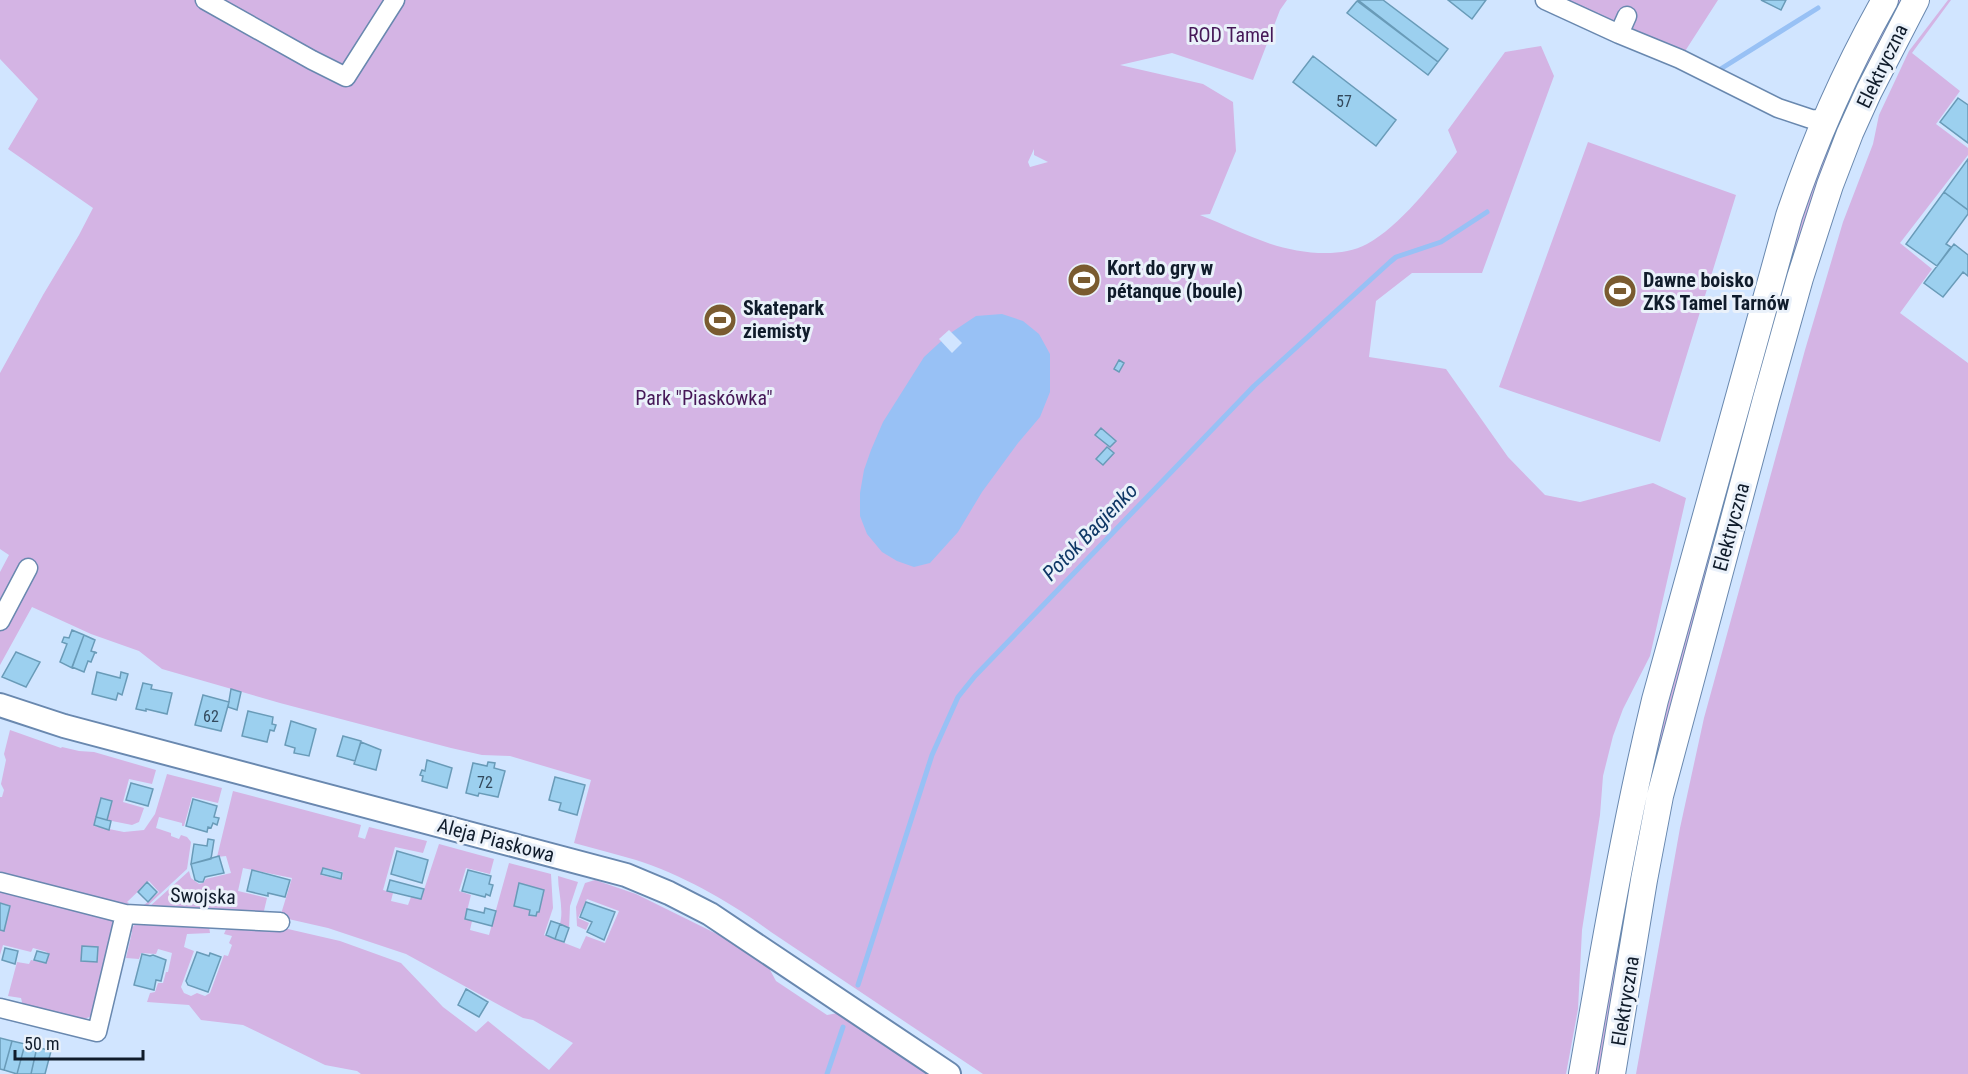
<svg xmlns="http://www.w3.org/2000/svg" width="1968" height="1074" font-family="'Roboto Condensed',sans-serif">
	<style>
		.green { fill: #d4b4e4; fill-rule: evenodd }
		.water { fill: #98c1f5 }
		.pier { fill: #d1e5ff }
		.lines { fill: none; stroke-linecap: round; stroke-linejoin: round }
		.stream { stroke: #98c1f5; stroke-width: 5 }
		.building { fill: #9cd0ef; stroke: #699bb8; stroke-width: 1.5 }
		.minor-casing { stroke: #6988af; stroke-width: 21 }
		.tertiary-casing { stroke: #6988af; stroke-width: 26 }
		.secondary-casing { stroke: #6988af; stroke-width: 28 }
		.minor { stroke: #fff; stroke-width: 18 }
		.tertiary { stroke: #fff; stroke-width: 22 }
		.secondary { stroke: #fff; stroke-width: 26 }
		.labels { text-anchor: middle; stroke-width: 6; stroke-linejoin: round; paint-order: stroke }
		.number-label { font-size: 16px; fill: #33495c }
		.park-label { font-size: 20px; fill: #461858; stroke: #eaf1fa }
		.street-label { font-size: 20px; fill: #101c2b; stroke: #eaf1fa }
		.poi-label { font-size: 20px; font-weight: bold; fill: #101c2b; stroke: #eaf1fa; text-anchor: start }
		.water-label { font-size: 21px; font-style: italic; fill: #0f3866; stroke: #eaf1fa }
	</style>
	<rect width="100%" height="100%" fill="#d1e5ff"/>
	<path class="green" d="M 0,0 L 1287,0 L 1280,10 L 1253,80 L 1172,53 L 1120,65 L 1203,84 L 1233,102 L 1236,151 L 1210,214 L 1200,215 C 1223,224 1245,235 1268,243 C 1298,253 1339,259 1367,244 C 1399,227 1435,181 1457,152 L 1448,130 L 1505,52 L 1541,46 L 1554,76 L 1482,273 L 1412,273 L 1376,301 L 1369,357 L 1446,369 L 1508,457 L 1545,495 L 1580,502 L 1653,483 L 1686,498 L 1650,656 L 1623,709 L 1613,736 L 1603,776 L 1600,815 L 1582,930 L 1578,1009 L 1566,1074 L 983,1074 L 771,932 C 732,903 683,875 636,860 C 616,854 595,849 574,843 L 591,780 L 510,756 L 482,755 L 451,748 L 280,703 L 162,669 L 139,651 L 91,634 L 32,607 L 0,665 L 0,572 L 9,555 L 0,549 L 0,373 L 43,295 L 79,235 L 93,208 L 8,149 L 38,99 L 0,59 ZM 1034,149 L 1034,155 L 1048,162 L 1030,167 L 1028,162 Z
		M 1540,0 L 1718,0 L 1680,59 Z
		M 1896,0 L 1908,0 L 1759,390 L 1750,388 L 1774,302 L 1829,136 Z
		M 1948,0 L 1951,0 L 1912,53 L 1960,91 L 1936,124 L 1968,148 L 1968,155 L 1900,243 L 1932,269 L 1900,313 L 1968,363 L 1968,1074 L 1636,1074 L 1680,828 L 1704,718 L 1805,350 L 1843,222 L 1873,144 L 1879,115 L 1909,51 Z
		M 1588,142 L 1736,195 L 1660,442 L 1499,387 Z
		M 1748,398 L 1756,400 L 1601,1074 L 1592,1074 L 1638,811 Z
		M 10,730 L 61,748 L 62,747 L 79,751 L 94,752 L 156,770 L 152,784 L 129,779 L 123,802 L 144,808 L 139,822 L 132,825 L 107,820 L 101,798 L 94,826 L 124,832 L 144,830 L 155,814 L 167,774 L 222,788 L 218,803 L 192,797 L 184,826 L 182,826 L 182,823 L 159,817 L 156,828 L 171,833 L 171,836 L 179,839 L 181,835 L 187,837 L 191,842 L 187,869 L 146,907 L 143,906 L 159,892 L 149,881 L 127,902 L 129,903 L 128,904 L 109,902 L 2,875 L 0,871 L 0,797 L 2,797 L 4,790 L 1,784 L 6,760 L 4,754 Z
		M 240,781 L 325,803 L 327,809 L 234,784 Z
		M 233,791 L 361,825 L 358,837 L 365,839 L 369,827 L 427,841 L 423,853 L 395,847 L 383,890 L 393,893 L 391,901 L 408,905 L 411,897 L 421,899 L 439,844 L 494,859 L 490,874 L 466,868 L 459,891 L 471,895 L 465,919 L 472,921 L 470,930 L 489,935 L 509,863 L 551,874 L 553,908 L 544,935 L 580,949 L 586,936 L 605,943 L 619,911 L 587,899 L 578,918 L 589,923 L 586,930 L 577,926 L 576,907 L 585,883 L 595,880 L 636,894 L 721,936 L 769,968 L 776,981 L 827,1015 L 838,1013 L 927,1074 L 361,1074 L 357,1071 L 325,1065 L 243,1025 L 201,1020 L 189,1005 L 147,1002 L 150,993 L 155,992 L 158,983 L 163,983 L 166,972 L 168,972 L 172,953 L 158,949 L 156,954 L 141,953 L 139,959 L 126,958 L 132,932 L 129,930 L 137,923 L 209,926 L 210,933 L 187,934 L 184,947 L 194,951 L 181,987 L 184,993 L 191,996 L 197,993 L 205,996 L 210,993 L 224,955 L 228,956 L 232,945 L 229,943 L 232,936 L 224,934 L 227,927 L 288,929 L 340,941 L 401,963 L 443,1007 L 476,1032 L 488,1021 L 549,1070 L 573,1043 L 533,1020 L 523,1018 L 406,954 L 328,928 L 284,918 L 281,914 L 292,878 L 243,868 L 238,891 L 267,898 L 263,915 L 149,907 L 189,871 L 191,878 L 199,884 L 203,883 L 206,879 L 231,873 L 226,856 L 217,857 ZM 323,868 L 343,872 L 342,880 L 321,875 Z
		M 558,876 L 578,882 L 570,906 L 569,928 L 560,924 C 564,908 558,892 558,876 Z
		M 0,888 L 112,919 L 114,922 L 92,1016 L 82,1020 L 23,1006 L 21,998 L 8,996 L 17,962 L 29,964 L 31,960 L 44,963 L 47,952 L 33,948 L 31,952 L 3,945 L 0,955 Z"/>
	<path class="water" d="M 1002,314 L 1023,321 L 1039,334 L 1050,354 L 1050,392 L 1040,417 L 1018,443 L 982,492 L 958,532 L 930,563 L 914,567 L 897,561 L 882,552 L 867,534 L 860,516 L 860,493 L 864,470 L 871,450 L 883,422 L 924,357 L 949,334 L 976,316 Z"/>
	<path class="pier" d="M 949,330 L 962,343 L 952,353 L 939,339 Z"/>
	<g class="lines">
		<path class="stream" d="M 1719,70 L 1818,8
			M 858,985 L 932,755 L 958,697 L 975,676 L 1254,386 L 1390,262 L 1396,257 L 1441,242 L 1487,212
			M 827,1074 L 843,1027"/>
	</g>
	<path class="building" d="M 1358,0 L 1383,0 L 1448,49 L 1438,62 Z
		M 1448,0 L 1486,0 L 1472,19 Z
		M 1761,0 L 1786,0 L 1781,10 Z
		M 1357,1 L 1438,62 L 1428,75 L 1347,13 Z
		M 1313,56 L 1396,120 L 1376,146 L 1293,82 Z
		M 1958,98 L 1968,105 L 1968,143 L 1940,122 Z
		M 1968,159 L 1968,210 L 1944,192 Z
		M 1944,192 L 1968,210 L 1968,214 L 1946,244 L 1951,247 L 1937,266 L 1906,244 Z
		M 1954,244 L 1968,255 L 1968,276 L 1963,272 L 1943,297 L 1924,283 Z
		M 1119,360 L 1124,363 L 1119,372 L 1114,369 Z
		M 1101,428 L 1116,441 L 1110,447 L 1095,435 Z
		M 1107,447 L 1114,453 L 1103,465 L 1096,459 Z
		M 72,630 L 84,635 L 72,668 L 60,662 L 67,644 L 62,642 L 64,637 L 69,638 Z
		M 84,635 L 95,640 L 91,651 L 97,653 L 95,652 L 91,662 L 88,661 L 84,672 L 72,667 Z
		M 16,652 L 40,662 L 26,687 L 2,677 Z
		M 97,672 L 120,678 L 121,672 L 128,674 L 122,695 L 118,693 L 116,700 L 92,694 Z
		M 143,683 L 152,685 L 151,689 L 172,693 L 167,714 L 146,709 L 146,711 L 136,709 Z
		M 231,689 L 241,692 L 237,710 L 228,707 Z
		M 203,695 L 229,702 L 221,731 L 195,725 Z
		M 248,711 L 273,717 L 272,724 L 276,725 L 274,731 L 270,730 L 267,742 L 242,736 Z
		M 291,721 L 316,729 L 309,756 L 294,753 L 295,748 L 285,745 Z
		M 343,736 L 361,741 L 355,761 L 337,756 Z
		M 361,742 L 381,750 L 376,770 L 354,764 Z
		M 427,760 L 452,768 L 447,788 L 422,781 L 423,776 L 420,775 L 422,770 L 425,771 Z
		M 488,762 L 495,763 L 494,768 L 505,771 L 498,797 L 479,793 L 478,796 L 466,793 L 473,763 L 487,766 Z
		M 555,777 L 585,785 L 577,815 L 559,810 L 561,803 L 549,800 Z
		M 131,783 L 153,789 L 148,806 L 126,800 Z
		M 101,798 L 112,801 L 107,820 L 96,817 Z
		M 193,799 L 217,806 L 214,817 L 219,818 L 217,825 L 213,823 L 211,828 L 208,827 L 207,832 L 186,826 Z
		M 96,817 L 111,821 L 109,830 L 94,825 Z
		M 208,839 L 214,840 L 211,859 L 191,864 L 194,844 L 207,846 Z
		M 397,851 L 428,860 L 422,883 L 391,874 Z
		M 219,856 L 224,873 L 205,877 L 203,882 L 199,882 L 195,880 L 191,864 Z
		M 323,868 L 342,873 L 341,879 L 321,874 Z
		M 252,870 L 290,880 L 285,897 L 268,893 L 268,896 L 247,891 Z
		M 468,870 L 491,876 L 489,884 L 493,885 L 490,896 L 486,894 L 485,897 L 462,891 Z
		M 390,880 L 424,889 L 421,899 L 387,891 Z
		M 147,882 L 157,892 L 148,902 L 138,892 Z
		M 519,883 L 544,890 L 539,912 L 537,912 L 536,916 L 529,915 L 530,910 L 514,906 Z
		M 586,902 L 615,912 L 604,940 L 587,932 L 592,922 L 580,917 Z
		M 0,903 L 10,906 L 4,931 L 0,930 Z
		M 485,908 L 496,911 L 492,926 L 465,919 L 467,909 L 484,913 Z
		M 551,921 L 560,924 L 555,939 L 546,935 Z
		M 560,924 L 569,928 L 564,942 L 555,939 Z
		M 82,946 L 98,947 L 97,962 L 81,961 Z
		M 5,948 L 18,951 L 15,964 L 2,960 Z
		M 37,951 L 49,954 L 46,963 L 34,960 Z
		M 197,952 L 209,956 L 210,953 L 221,957 L 208,992 L 188,985 L 186,981 Z
		M 142,954 L 150,956 L 153,955 L 166,960 L 161,981 L 156,980 L 154,990 L 134,985 Z
		M 466,989 L 488,1002 L 479,1017 L 458,1005 Z
		M 0,1038 L 12,1041 L 4,1070 L 0,1069 Z
		M 12,1041 L 25,1044 L 17,1074 L 4,1070 Z
		M 25,1044 L 37,1047 L 31,1074 L 17,1074 Z
		M 37,1047 L 51,1051 L 45,1074 L 31,1074 Z"/>
	<g class="lines">
		<g class="minor-casing">
			<path id="minor" d="M 205,0 L 312,60 L 346,77 L 395,0
				M 1545,0 L 1619,34 L 1680,59 L 1778,108 L 1811,119 L 1825,120
				M 1619,34 L 1627,16
				M 0,621 L 28,568
				M 0,882 L 125,914
				M 0,1008 L 97,1032 L 125,914 L 280,922"/>
		</g>
		<g class="tertiary-casing">
			<path id="tertiary" d="M 0,705 L 64,726 L 626,875 L 669,893 L 710,914 L 949,1074"/>
		</g>
		<g class="secondary-casing">
			<path id="secondary" d="M 1582,1074 C 1604,949 1625,824 1655,700 L 1789,216 C 1814,141 1846,69 1885,0
				M 1612,1074 L 1644,880 L 1660,796 L 1766,399 L 1800,278 L 1830,185 L 1850,133 L 1869,91 L 1916,0"/>
		</g>
		<use href="#minor" class="minor"/>
		<use href="#tertiary" class="tertiary"/>
		<use href="#secondary" class="secondary"/>
	</g>
	<defs>
		<g id="stadium-disc" transform="scale(1.725)"><circle r="9.5" fill="#7a5b30" stroke="#eaf1fa"/><path d="M0-5a6.5 5 0 1 0 0 10a6.5 5 0 1 0 0-10ZM-3.5-1.8h7v3.6h-7Z" fill="#fff"/></g>
	</defs>
	<g fill-rule="evenodd">
		<use href="#stadium-disc" x="1084" y="280"/>
		<use href="#stadium-disc" x="1620" y="291"/>
		<use href="#stadium-disc" x="720" y="320"/>
	</g>
	<g class="labels">
		<g class="number-label">
			<text x="1344" y="107">57</text>
			<text x="211" y="722">62</text>
			<text x="485" y="788">72</text>
		</g>
		<g class="park-label">
			<text x="1231" y="42">ROD Tamel</text>
			<text x="704" y="405">Park "Piaskówka"</text>
		</g>
		<g class="street-label">
			<text transform="translate(1882 66) rotate(-64)" y="7">Elektryczna</text>
			<text transform="translate(1731 527) rotate(-75)" y="7">Elektryczna</text>
			<text transform="translate(496 840) rotate(15)" y="7">Aleja Piaskowa</text>
			<text transform="translate(203 896) rotate(2)" y="7">Swojska</text>
			<text transform="translate(1625 1001) rotate(-81)" y="7">Elektryczna</text>
		</g>
		<g class="poi-label">
			<text x="1107" y="275">Kort do gry w<tspan x="1107" dy="23">pétanque (boule)</tspan></text>
			<text x="1643" y="287">Dawne boisko<tspan x="1643" dy="23">ZKS Tamel Tarnów</tspan></text>
			<text x="743" y="315">Skatepark<tspan x="743" dy="23">ziemisty</tspan></text>
		</g>
		<g class="water-label">
			<text transform="translate(1090 532) rotate(-46)" y="7">Potok Bagienko</text>
		</g>
	</g>
	<path d="M15 1050v9h128v-9" fill="none" stroke="#101c2b" stroke-width="3"/>
	<text x="24" y="1050" font-size="18" fill="#101c2b" stroke="#eaf1fa" stroke-width="4.5" paint-order="stroke">50 m</text>
</svg>
